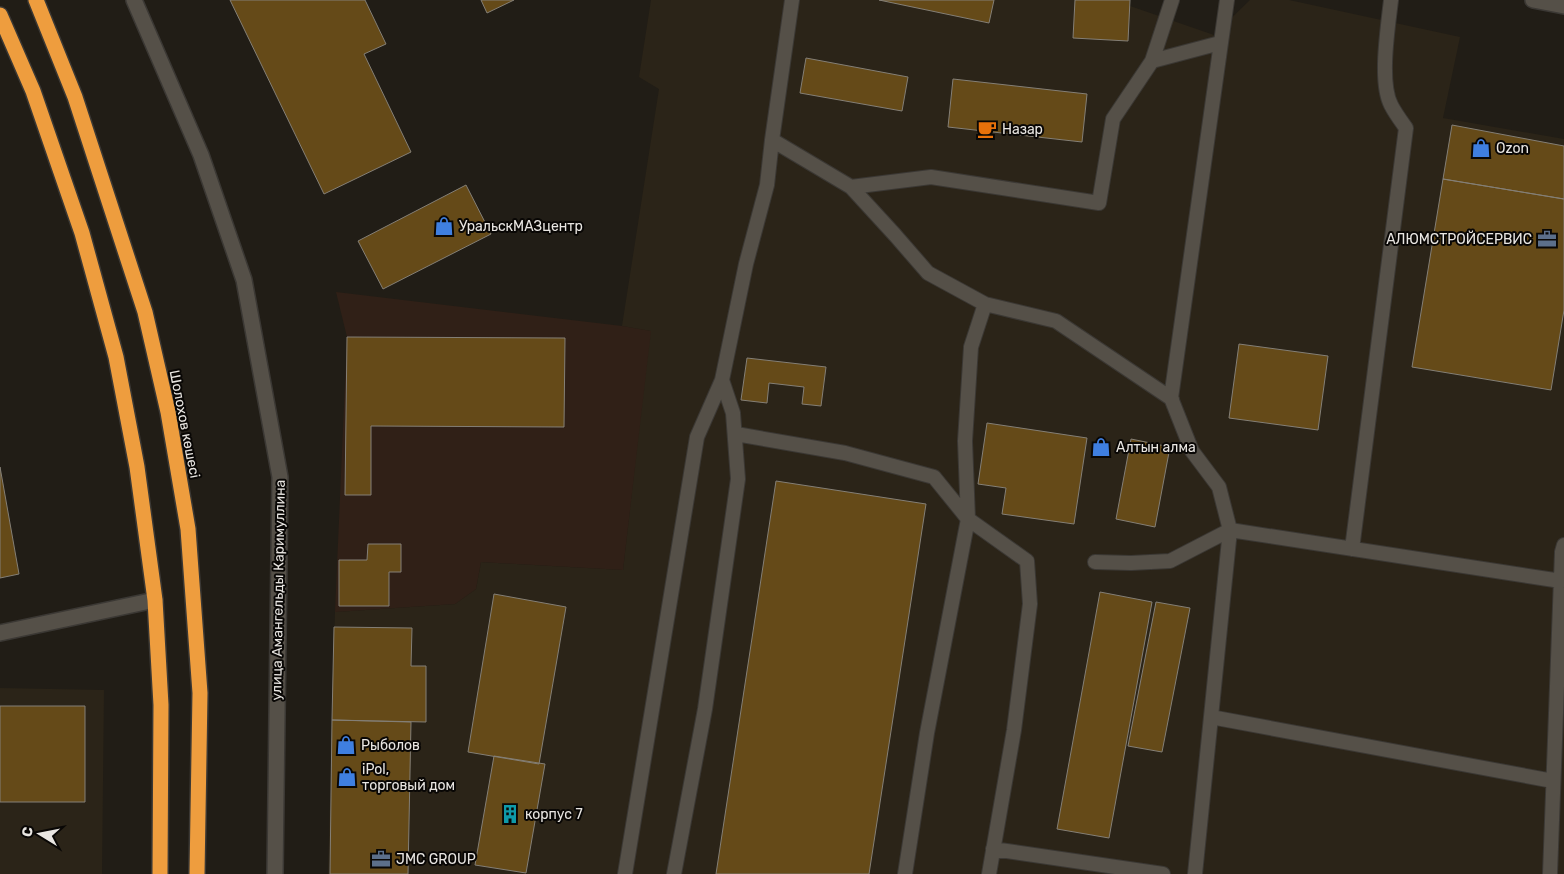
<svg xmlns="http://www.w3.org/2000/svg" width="1564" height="874" font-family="Rubik,sans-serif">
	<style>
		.built { fill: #2b2418 }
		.industrial { fill: #302017 }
		.building { fill: #654a18; stroke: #847f76 }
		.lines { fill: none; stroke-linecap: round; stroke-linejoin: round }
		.lane-casing { stroke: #3b3834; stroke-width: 16 }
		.street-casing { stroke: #3b3834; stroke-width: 18 }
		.highway-casing { stroke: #3b3834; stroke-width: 18 }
		.lane { stroke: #555048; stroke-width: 14 }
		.street { stroke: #555048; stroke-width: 15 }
		.highway { stroke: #ee9d3e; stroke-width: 15 }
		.labels { text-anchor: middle; stroke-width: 4; stroke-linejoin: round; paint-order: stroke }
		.poi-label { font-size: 14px; fill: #e9e6e2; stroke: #090705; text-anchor: start }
		.street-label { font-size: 14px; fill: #e9e6e2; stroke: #090705 }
	</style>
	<rect width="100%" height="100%" fill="#211d16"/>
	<path class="built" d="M 651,0 L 1130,0 L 1130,6 L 1214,35 L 1250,0 L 1289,0 L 1460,37 L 1443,118 L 1564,139 L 1564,874 L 328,874 L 335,612 L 455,604 L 476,589 L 481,562 L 623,570 L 650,331 L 622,326 L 659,89 L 639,77 Z
		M 0,688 L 104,690 L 102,874 L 0,874 Z"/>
	<path class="industrial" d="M 336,292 L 622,326 L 651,331 L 623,570 L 481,562 L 476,589 L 455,604 L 335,612 L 347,337 Z"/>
	<path class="building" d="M 230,0 L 365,0 L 386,44 L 364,54 L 411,152 L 324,194 Z
		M 481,0 L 514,0 L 487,13 Z
		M 879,0 L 994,0 L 989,23 Z
		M 1075,0 L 1130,0 L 1128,41 L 1073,38 Z
		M 806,58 L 908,77 L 902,111 L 800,93 Z
		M 953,79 L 1087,94 L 1082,142 L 948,127 Z
		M 1452,125 L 1564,146 L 1564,199 L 1443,179 Z
		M 1443,179 L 1564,199 L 1564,310 L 1551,390 L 1412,367 Z
		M 466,185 L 491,234 L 383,289 L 358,241 Z
		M 347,337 L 565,338 L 564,427 L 371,426 L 371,495 L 345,495 Z
		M 1239,344 L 1328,356 L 1318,430 L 1229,418 Z
		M 747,358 L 826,367 L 821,406 L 802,404 L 804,387 L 769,383 L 767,403 L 741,400 Z
		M 987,423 L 1087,438 L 1074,524 L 1002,514 L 1006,488 L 978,484 Z
		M 1131,439 L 1170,447 L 1155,527 L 1116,519 Z
		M 0,467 L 19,574 L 0,578 Z
		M 776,481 L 926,504 L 869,874 L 716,874 Z
		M 368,544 L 401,544 L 401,572 L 389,572 L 389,606 L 339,606 L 339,560 L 367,560 Z
		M 1100,592 L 1152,602 L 1109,838 L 1057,829 Z
		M 494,594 L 566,607 L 539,764 L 468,752 Z
		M 1156,602 L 1190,608 L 1162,752 L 1128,746 Z
		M 334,627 L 412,628 L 411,666 L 426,666 L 426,722 L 332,720 Z
		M 0,706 L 85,706 L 85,802 L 0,802 Z
		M 332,720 L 411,722 L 408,874 L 330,874 Z
		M 494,756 L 545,764 L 526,873 L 475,865 Z"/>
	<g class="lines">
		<g class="lane-casing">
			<path id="lane" d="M 1152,61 L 1220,43
				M 772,140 L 792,0
				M 851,187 L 895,235 L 928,273 L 985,304 L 1056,321 L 1172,399
				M 736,434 L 845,453 L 934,477 L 968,519 L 1027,561 L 1030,604 L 1014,730 L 989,874
				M 1352,549 L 1406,128 C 1401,121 1395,113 1391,105 C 1379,82 1388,27 1391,0
				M 1095,562 L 1131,563 L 1170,561 L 1230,530 L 1561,581
				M 1211,717 L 1553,781
				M 993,849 L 1163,874
				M 625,874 L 697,437 L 722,380 L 746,264 L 767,185 L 772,140 L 851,187 L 931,177 L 1099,203 L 1113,119 L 1152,61 L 1172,0
				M 674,874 L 705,709 L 738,479 L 733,413 L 722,380
				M 905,874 L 927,733 L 968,519 L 965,441 L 971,347 L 985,304
				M 1195,874 L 1230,530 L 1219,487 L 1192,451 L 1171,398 L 1227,0
				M 1550,874 L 1562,552 L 1564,545"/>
		</g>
		<g class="street-casing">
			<path id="street" d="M 134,0 L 201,155 L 244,280 L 280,477 L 275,874
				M 1533,0 L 1564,6
				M 0,633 L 155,600"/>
		</g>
		<g class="highway-casing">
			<path id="highway" d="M 36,0 L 75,97 L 145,312 L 168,412 L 188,529 L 200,693 L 197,874
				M 0,15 L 33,91 L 82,233 L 116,357 L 137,467 L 155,600 L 161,705 L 160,874"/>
		</g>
		<use href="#lane" class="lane"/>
		<use href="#street" class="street"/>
		<use href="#highway" class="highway"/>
	</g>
	<defs>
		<g id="cafe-bare" transform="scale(1.5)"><path d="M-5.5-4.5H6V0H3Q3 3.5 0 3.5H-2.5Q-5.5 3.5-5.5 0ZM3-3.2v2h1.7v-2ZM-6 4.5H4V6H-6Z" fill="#e8710a" stroke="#090705" stroke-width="2.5" paint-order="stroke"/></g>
		<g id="shop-bare" transform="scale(1.5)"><path d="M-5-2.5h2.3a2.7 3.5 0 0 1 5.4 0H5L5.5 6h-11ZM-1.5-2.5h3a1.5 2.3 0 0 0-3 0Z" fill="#3f7fe0" stroke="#090705" stroke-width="2.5" paint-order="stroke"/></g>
		<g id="office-bare" transform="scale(1.5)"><path d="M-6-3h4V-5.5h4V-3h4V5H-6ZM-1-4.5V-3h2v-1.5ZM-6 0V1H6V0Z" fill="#5c6f8a" stroke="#090705" stroke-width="2.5" paint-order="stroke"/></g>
		<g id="building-bare" transform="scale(1.5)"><path d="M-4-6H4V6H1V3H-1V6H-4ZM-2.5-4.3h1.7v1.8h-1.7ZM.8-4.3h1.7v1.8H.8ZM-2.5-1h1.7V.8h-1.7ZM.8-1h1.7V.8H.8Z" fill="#0f9aa8" stroke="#090705" stroke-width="2.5" paint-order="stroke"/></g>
	</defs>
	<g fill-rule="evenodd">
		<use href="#cafe-bare" x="987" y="129"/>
		<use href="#shop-bare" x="1481" y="148"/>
		<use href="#shop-bare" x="444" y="226"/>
		<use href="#office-bare" x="1547" y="239"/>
		<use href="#shop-bare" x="1101" y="447"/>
		<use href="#shop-bare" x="346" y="745"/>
		<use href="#shop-bare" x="347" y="777"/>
		<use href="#building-bare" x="510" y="814"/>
		<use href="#office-bare" x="381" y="859"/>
	</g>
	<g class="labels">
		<g class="poi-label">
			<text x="1002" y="134">Назар</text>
			<text x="1496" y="153">Ozon</text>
			<text x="459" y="231">УральскМАЗцентр</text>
			<text x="1532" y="244" text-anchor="end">АЛЮМСТРОЙСЕРВИС</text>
			<text x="1116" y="452">Алтын алма</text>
			<text x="361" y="750">Рыболов</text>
			<text x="362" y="774">iPol,<tspan x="362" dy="16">торговый дом</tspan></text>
			<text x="525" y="819">корпус 7</text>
			<text x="396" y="864">JMC GROUP</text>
		</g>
		<g class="street-label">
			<text transform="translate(185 424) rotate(79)" y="5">Шолохов көшесі</text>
			<text transform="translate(278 590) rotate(-89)" y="5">улица Амангельды Каримуллина</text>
		</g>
	</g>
	<g transform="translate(40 834) rotate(280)" stroke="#090705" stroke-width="4" paint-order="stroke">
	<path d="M0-4L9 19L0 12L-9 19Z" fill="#e9e6e2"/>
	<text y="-8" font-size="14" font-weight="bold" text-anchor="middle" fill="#e9e6e2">С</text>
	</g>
</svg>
